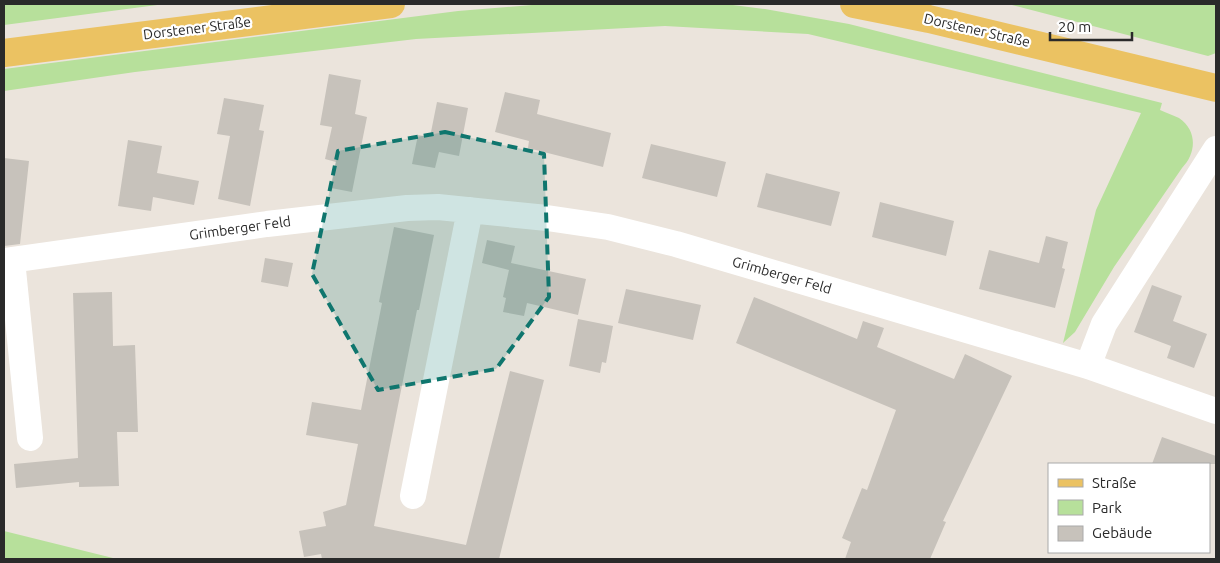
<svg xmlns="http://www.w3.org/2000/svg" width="1220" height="563" font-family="Ubuntu,sans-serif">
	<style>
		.green { fill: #b7e09b }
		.building { fill: #c7c2bb }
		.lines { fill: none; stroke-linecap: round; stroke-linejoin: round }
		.street { stroke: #fff; stroke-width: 26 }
		.primary { stroke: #ebc262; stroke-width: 28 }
		.marked { fill: #0f766e; fill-opacity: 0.2; stroke: #0f766e; stroke-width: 4; stroke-dasharray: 10 6; stroke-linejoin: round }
		.labels { text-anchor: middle; stroke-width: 4.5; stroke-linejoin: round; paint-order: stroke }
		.street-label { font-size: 14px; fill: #2a2a2a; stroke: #fff }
	</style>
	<rect width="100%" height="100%" fill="#ebe4dc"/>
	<path class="green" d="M 4,4 L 165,4 L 4,25 Z
		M 544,4 L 725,4 L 765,9 L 849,24 L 1162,103 L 1160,110 C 1166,113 1173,115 1179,118 C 1197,130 1197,153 1182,168 L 1114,267 L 1075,332 L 1063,343 L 1096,210 L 1141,113 L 808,34 L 665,26 L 416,39 L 135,72 L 4,91 L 4,69 L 458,11 Z
		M 1008,4 L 1216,4 L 1216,53 L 1208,56 Z
		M 4,531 L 117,559 L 4,559 Z"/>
	<path class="building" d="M 329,74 L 361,80 L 355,114 L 367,117 L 352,192 L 331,188 L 336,162 L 325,159 L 332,127 L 320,125 Z
		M 505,92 L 540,100 L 537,114 L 611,133 L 603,167 L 528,148 L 529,141 L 495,132 Z
		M 224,98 L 264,105 L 259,130 L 264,131 L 250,206 L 218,199 L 230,136 L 217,134 Z
		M 437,102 L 468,108 L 459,156 L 439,152 L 435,168 L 412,164 L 418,135 L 430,137 Z
		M 128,140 L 162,146 L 157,173 L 199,181 L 194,205 L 153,197 L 151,211 L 118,206 Z
		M 651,144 L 726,162 L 717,197 L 642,178 Z
		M 4,158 L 29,161 L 20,244 L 4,246 Z
		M 766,173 L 840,192 L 831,226 L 757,207 Z
		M 880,202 L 954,221 L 946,256 L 872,237 Z
		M 394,227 L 434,235 L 419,310 L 417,310 L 374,526 L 466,545 L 510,371 L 544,380 L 499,559 L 486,558 L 486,559 L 322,559 L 321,554 L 304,557 L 299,531 L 326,526 L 323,512 L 346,505 L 358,444 L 306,435 L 312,402 L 361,410 L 382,303 L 379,302 Z
		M 1046,236 L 1068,242 L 1062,268 L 1065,269 L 1055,308 L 979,289 L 989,250 L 1039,263 Z
		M 487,240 L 515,246 L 511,263 L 586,279 L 578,315 L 527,303 L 524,316 L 503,312 L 506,298 L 503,297 L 509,270 L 482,263 Z
		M 265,258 L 293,263 L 288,287 L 261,282 Z
		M 1152,285 L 1182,296 L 1173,321 L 1207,334 L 1194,368 L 1167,358 L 1171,346 L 1134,332 Z
		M 626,289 L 701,305 L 693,340 L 618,323 Z
		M 112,292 L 113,346 L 135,345 L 138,432 L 117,432 L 119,486 L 79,487 L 79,482 L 16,488 L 14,464 L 78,458 L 73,293 Z
		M 754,297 L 857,339 L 863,321 L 884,328 L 877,347 L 954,379 L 965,354 L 1012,376 L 943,521 L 946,522 L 930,559 L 845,559 L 851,542 L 842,538 L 862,488 L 867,490 L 896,410 L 736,343 Z
		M 578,319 L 613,326 L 606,363 L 602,362 L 600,373 L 569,366 Z
		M 1162,437 L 1216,456 L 1216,464 L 1152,464 Z"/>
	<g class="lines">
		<path class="street" d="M 12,260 L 30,438
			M 4,261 L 267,224 L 407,208 L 438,207 L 547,218 L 608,227 L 676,244 L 1088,366 L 1216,411
			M 1088,366 L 1104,324 L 1216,149
			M 413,496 L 470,210"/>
		<path class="primary" d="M 854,4 L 929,19 L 1216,88
			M 4,53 L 391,4"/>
	</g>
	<path class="marked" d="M 445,132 L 544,154 L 549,297 L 496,369 L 378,390 L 312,274 L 338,151 Z"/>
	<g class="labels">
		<g class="street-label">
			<text transform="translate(197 28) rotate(-7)" y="5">Dorstener Straße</text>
			<text transform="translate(977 30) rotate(13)" y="5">Dorstener Straße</text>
			<text transform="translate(240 228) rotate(-8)" y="5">Grimberger Feld</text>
			<text transform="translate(782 275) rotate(16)" y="5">Grimberger Feld</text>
		</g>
	</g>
	<rect width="1220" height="563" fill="none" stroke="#2a2a2a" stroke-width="10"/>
	<rect x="1048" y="463" width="162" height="90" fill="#ffffff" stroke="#aaaaaa"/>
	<rect x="1058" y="479" width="25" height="8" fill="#ebc262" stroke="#aaaaaa"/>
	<text x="1092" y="488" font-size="15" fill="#2a2a2a">Straße</text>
	<rect x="1058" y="500" width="25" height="15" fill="#b7e09b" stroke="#aaaaaa"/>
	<text x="1092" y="513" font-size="15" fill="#2a2a2a">Park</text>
	<rect x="1058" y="526" width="25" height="15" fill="#c7c2bb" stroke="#aaaaaa"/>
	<text x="1092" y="538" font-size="15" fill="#2a2a2a">Gebäude</text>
	<path d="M1050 32v8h82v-8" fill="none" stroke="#2a2a2a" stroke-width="2.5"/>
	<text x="1058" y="32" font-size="15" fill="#2a2a2a" stroke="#ffffff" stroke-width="4" paint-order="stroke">20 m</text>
</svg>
